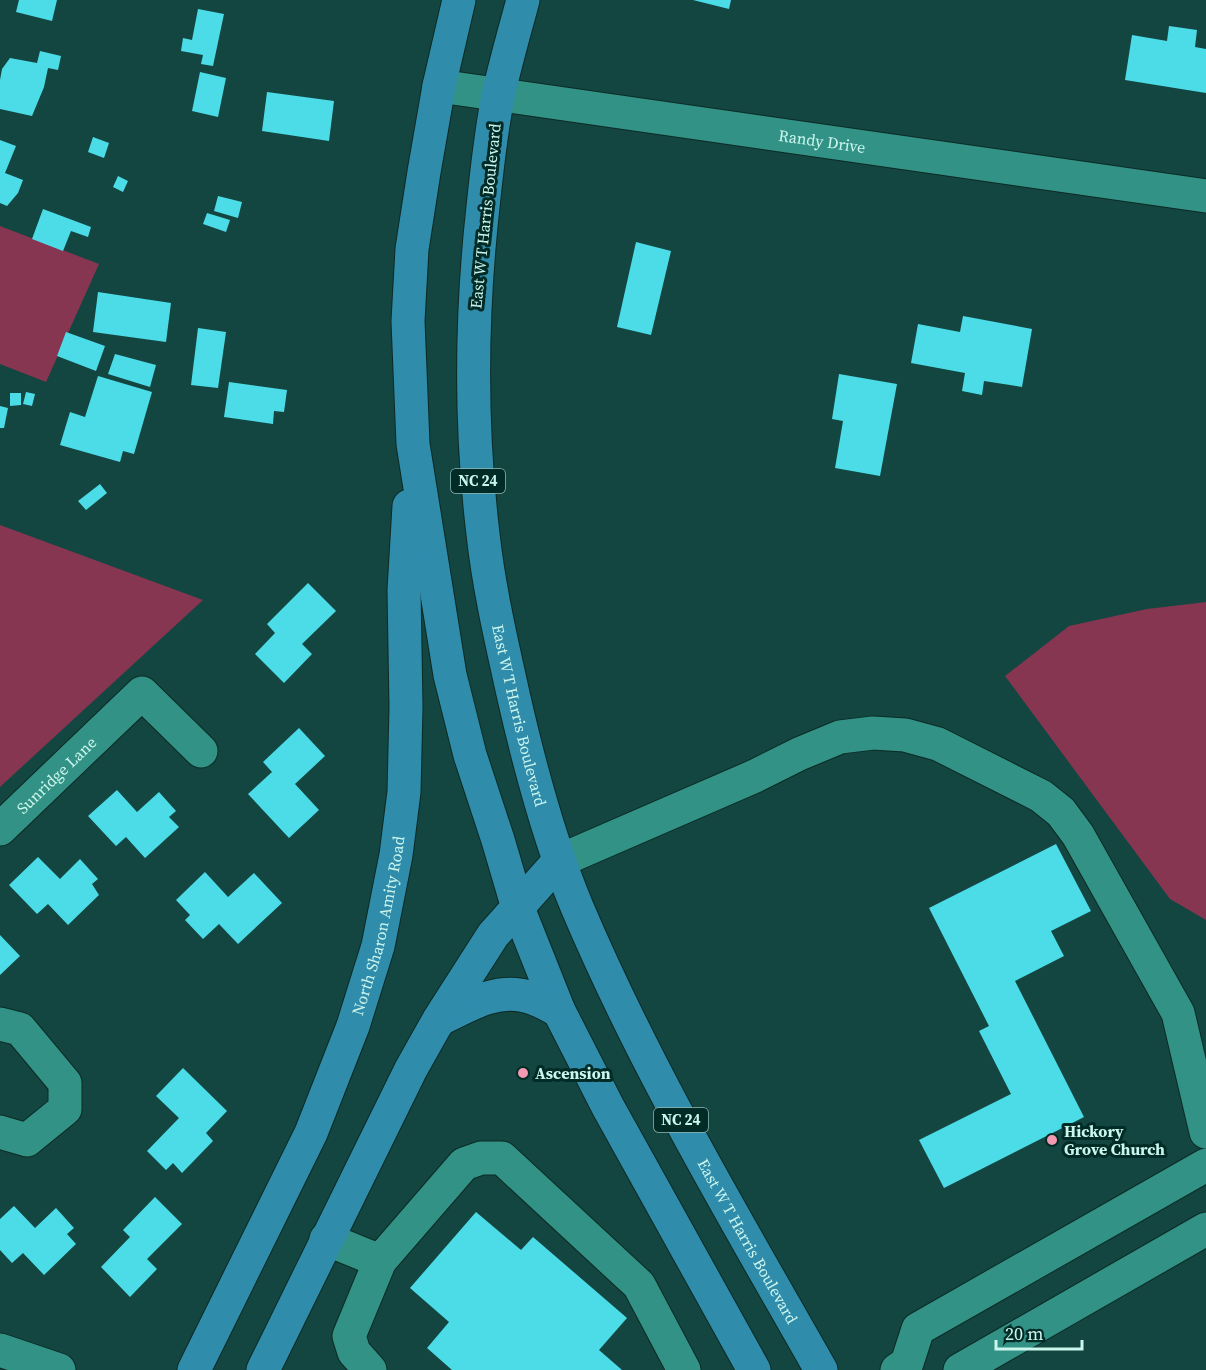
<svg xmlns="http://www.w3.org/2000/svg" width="1206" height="1370" font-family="'Source Serif 4',serif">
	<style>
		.green { fill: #863650 }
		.building { fill: #4cdce8 }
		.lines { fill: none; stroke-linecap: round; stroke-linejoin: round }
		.minor-casing { stroke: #0c2a25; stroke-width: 35 }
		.major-casing { stroke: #0c2a25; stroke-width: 35 }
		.minor { stroke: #319285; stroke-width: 33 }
		.major { stroke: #2f8cab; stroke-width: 33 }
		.poi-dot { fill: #f19ab1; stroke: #012b26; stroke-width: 2 }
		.labels { text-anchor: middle; stroke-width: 6; stroke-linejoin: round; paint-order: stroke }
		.shield { fill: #012b26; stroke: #8eb9b2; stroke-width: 1.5 }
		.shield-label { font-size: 15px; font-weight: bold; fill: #cbf6ee }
		.street-label { font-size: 16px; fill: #cbf6ee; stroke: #012b26 }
		.poi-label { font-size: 16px; font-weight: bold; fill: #cbf6ee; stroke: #012b26; text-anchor: start }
	</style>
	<rect width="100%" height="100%" fill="#134640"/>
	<path class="green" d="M 0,226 L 99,264 L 46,382 L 0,364 Z
		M 0,525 L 203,600 L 0,787 Z
		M 1206,602 L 1206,920 L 1170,899 L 1005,676 L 1069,626 L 1147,609 Z"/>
	<path class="building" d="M 19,0 L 57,0 L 52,21 L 16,12 Z
		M 693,0 L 731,0 L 729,9 Z
		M 198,9 L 224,14 L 213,66 L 201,64 L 203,55 L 181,51 L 183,38 L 192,40 Z
		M 1169,26 L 1197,30 L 1195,47 L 1206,49 L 1206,93 L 1125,80 L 1132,35 L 1167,41 Z
		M 40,51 L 61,56 L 58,70 L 48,68 L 44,87 L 32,116 L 0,109 L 0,80 L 2,69 L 10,58 L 37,63 Z
		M 200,72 L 226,78 L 218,117 L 192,111 Z
		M 267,92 L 334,101 L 329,141 L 262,131 Z
		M 93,137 L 109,143 L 104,158 L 88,152 Z
		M 0,140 L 16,146 L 5,173 L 23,180 L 18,193 L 7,206 L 0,203 Z
		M 118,176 L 128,181 L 123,192 L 113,187 Z
		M 218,196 L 242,202 L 238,218 L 214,211 Z
		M 43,209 L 91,227 L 88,237 L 71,231 L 63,251 L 32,239 Z
		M 207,213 L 230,220 L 226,232 L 203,224 Z
		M 636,242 L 671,251 L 651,335 L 617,327 Z
		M 98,292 L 171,303 L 166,342 L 93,332 Z
		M 963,316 L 1032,329 L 1022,387 L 984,381 L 982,395 L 962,391 L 965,373 L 911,363 L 918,324 L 960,332 Z
		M 198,328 L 226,332 L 218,388 L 191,385 Z
		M 66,332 L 105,346 L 96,371 L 57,356 Z
		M 115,354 L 156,365 L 150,387 L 108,374 Z
		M 839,374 L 897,384 L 880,476 L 835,468 L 843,421 L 832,419 Z
		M 98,376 L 152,392 L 134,454 L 123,451 L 120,462 L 60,445 L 70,412 L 85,417 Z
		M 229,382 L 287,390 L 284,412 L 274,411 L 273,424 L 224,417 Z
		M 26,392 L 35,394 L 32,406 L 23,404 Z
		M 10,393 L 21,393 L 21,405 L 10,406 Z
		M 0,406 L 8,408 L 4,428 L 0,428 Z
		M 100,484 L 107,493 L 86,510 L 78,501 Z
		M 308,583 L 336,611 L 302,644 L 312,654 L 284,683 L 255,654 L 275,633 L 267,624 Z
		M 299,728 L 325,756 L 295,784 L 319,810 L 289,838 L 248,794 L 272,772 L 263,762 Z
		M 117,790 L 137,812 L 159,792 L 176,811 L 169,817 L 179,827 L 145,858 L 126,837 L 116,846 L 88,816 Z
		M 1056,844 L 1091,911 L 1051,931 L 1064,956 L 1015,981 L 1084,1117 L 944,1188 L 919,1140 L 1011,1094 L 979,1031 L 989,1026 L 929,908 Z
		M 38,857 L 60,879 L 80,859 L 98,879 L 92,884 L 99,895 L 68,925 L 48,904 L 37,914 L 9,885 Z
		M 205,872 L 228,897 L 254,873 L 282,903 L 238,944 L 219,924 L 203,939 L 185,920 L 190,915 L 176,900 Z
		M 0,935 L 20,956 L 0,975 Z
		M 183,1068 L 227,1111 L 206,1133 L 213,1141 L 182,1173 L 173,1163 L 166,1170 L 147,1151 L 179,1118 L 156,1096 Z
		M 155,1197 L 182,1224 L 147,1259 L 157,1269 L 130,1297 L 101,1267 L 130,1237 L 123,1230 Z
		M 14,1206 L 35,1228 L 56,1208 L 74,1228 L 67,1234 L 76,1244 L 44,1275 L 23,1253 L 12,1263 L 0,1250 L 0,1219 Z
		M 476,1212 L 521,1250 L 533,1237 L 627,1318 L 599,1350 L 622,1370 L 452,1370 L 427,1348 L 449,1322 L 410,1288 Z"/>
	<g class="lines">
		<g class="minor-casing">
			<g id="minor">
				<path id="s1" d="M 439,86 L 1206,196"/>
				<path id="s2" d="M 0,829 L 142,693 L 201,751"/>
				<path d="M 559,861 L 755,776 L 799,754 L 840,737 L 873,733 L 905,735 L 938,744 L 1041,796 L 1061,812 L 1078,835 L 1178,1013 L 1206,1132"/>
				<path d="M 0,1024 L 20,1029 L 65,1083 L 65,1109 L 27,1140 L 0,1132"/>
				<path d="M 326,1239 L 380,1261 L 464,1164 L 481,1158 L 502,1158 L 639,1285 L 684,1370"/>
				<path d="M 0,1350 L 59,1370"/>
				<path d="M 370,1370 L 354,1352 L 349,1336 L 380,1261"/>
				<path d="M 897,1370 L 907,1363 L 918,1329 L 1206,1165"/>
				<path d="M 960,1370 L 1206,1229"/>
			</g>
		</g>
		<g class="major-casing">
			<g id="major">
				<path d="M 459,0 L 439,86 L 424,172 L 412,249 L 408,321 L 413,444 L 450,675 L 470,755 L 498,840 L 518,908 L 559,1011 L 608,1107 L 754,1370"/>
				<path id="s3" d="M 523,0 C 515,30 506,61 499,92 C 491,129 487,169 483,207 C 471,315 470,425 483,534 C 489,589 502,644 514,698 C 530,768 549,840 577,907 C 645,1068 735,1218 821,1370"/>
				<path d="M 439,1020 C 467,1006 497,987 529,997 C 540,1000 550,1006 559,1011"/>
				<path id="s4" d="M 194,1370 L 311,1133 L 353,1026 L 378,946 L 396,855 L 404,792 L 406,707 L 404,590 L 409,506"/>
				<path d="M 263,1370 L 411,1069 L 438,1021 L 493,935 L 559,861"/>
			</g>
		</g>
		<use href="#minor" class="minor"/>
		<use href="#major" class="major"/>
	</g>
	<g class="poi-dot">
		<circle cx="523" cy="1073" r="6"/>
		<circle cx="1052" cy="1140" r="6"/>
	</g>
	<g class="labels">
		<g class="shield">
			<rect x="451" y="469" width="54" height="24" rx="4.5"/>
			<rect x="654" y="1108" width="54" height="24" rx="4.5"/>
		</g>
		<g class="shield-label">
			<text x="478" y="486">NC 24</text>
			<text x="681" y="1125">NC 24</text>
		</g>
		<g class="street-label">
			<text dy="6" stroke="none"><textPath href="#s1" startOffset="387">Randy Drive</textPath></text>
			<text transform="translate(485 216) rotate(-84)" y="6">East W T Harris Boulevard</text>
			<text dy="6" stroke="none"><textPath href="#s3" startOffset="724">East W T Harris Boulevard</textPath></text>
			<text dy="6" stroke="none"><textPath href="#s2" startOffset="78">Sunridge Lane</textPath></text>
			<text dy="6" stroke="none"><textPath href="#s4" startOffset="483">North Sharon Amity Road</textPath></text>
			<text dy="6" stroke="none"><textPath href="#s3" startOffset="1300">East W T Harris Boulevard</textPath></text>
		</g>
		<g class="poi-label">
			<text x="535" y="1079">Ascension</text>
			<text x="1064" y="1137">Hickory<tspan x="1064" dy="18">Grove Church</tspan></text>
		</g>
	</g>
	<path d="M996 1340v9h86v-9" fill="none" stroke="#cbf6ee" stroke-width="3"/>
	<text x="1005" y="1340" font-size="18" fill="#cbf6ee" stroke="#012b26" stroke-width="4.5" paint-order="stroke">20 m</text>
</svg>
